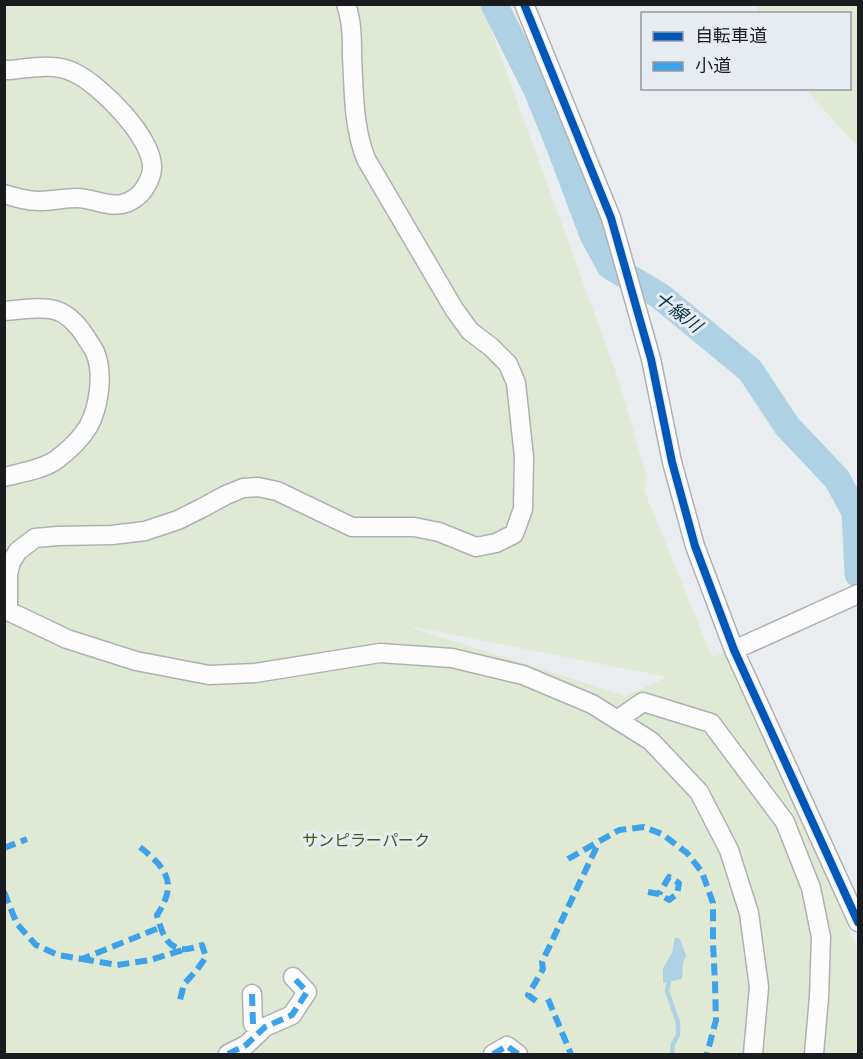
<svg xmlns="http://www.w3.org/2000/svg" width="863" height="1059" font-family="'Asap Condensed','Noto Sans JP',sans-serif">
	<style>
		.green { fill: #e0e9d3; fill-rule: evenodd }
		.water { fill: #aed2e3 }
		.lines { fill: none; stroke-linecap: round; stroke-linejoin: round }
		.stream { stroke: #aed2e3; stroke-width: 4.5 }
		.river { stroke: #aed2e3; stroke-width: 27 }
		.minor-casing { stroke: #afb0b3; stroke-width: 21 }
		.minor { stroke: #fcfcfd; stroke-width: 18 }
		.quiet { stroke: #3da2ea; stroke-width: 6; stroke-dasharray: 12 6; stroke-linecap: butt }
		.cycleway-casing { stroke: #e7ecf3; stroke-width: 11 }
		.cycleway { stroke: #0057b8; stroke-width: 8 }
		.labels { text-anchor: middle; stroke-width: 6; stroke-linejoin: round; paint-order: stroke }
		.park-label { font-size: 16px; fill: #465614; stroke: #e7ecf3 }
		.water-label { font-size: 18px; font-style: italic; fill: #022f3f; stroke: #e7ecf3 }
	</style>
	<rect width="100%" height="100%" fill="#eaedf0"/>
	<path class="green" d="M 5,5 L 482,5 L 618,378 L 647,478 L 644,490 L 712,657 L 728,651 L 858,950 L 858,1054 L 5,1054 ZM 413,628 L 414,627 L 667,677 L 626,696 Z
		M 755,5 L 858,5 L 858,147 L 805,89 L 850,88 L 850,14 L 760,13 Z"/>
	<path class="water" d="M 675,937 L 680,939 L 686,955 L 683,964 L 682,979 L 663,983 L 663,968 L 672,953 Z"/>
	<g class="lines">
		<path class="stream" d="M 670,977 L 667,991 L 678,1023 L 678,1035 L 673,1044 L 672,1054"/>
		<path class="river" d="M 494,4 L 537,90 L 560,147 L 593,235 L 610,266 L 660,296 L 750,370 L 787,426 L 837,479 L 855,512 L 858,574"/>
		<g class="minor-casing">
			<path id="minor" d="M 524,4 L 611,218 L 651,359 L 672,462 L 695,546 L 734,650 L 858,922
				M 4,70 L 10,70 C 30,68 54,63 73,72 C 100,84 153,138 152,168 C 152,176 148,183 144,189 C 140,196 129,203 122,204 C 106,207 92,198 77,198 C 64,198 52,201 40,201 C 27,201 17,198 4,194
				M 4,311 C 20,310 39,306 55,310 C 68,314 78,325 85,336 C 88,341 92,346 95,352 C 104,373 99,408 88,427 C 80,440 68,451 56,460 C 44,469 20,473 4,477
				M 4,609 L 67,639 L 136,661 L 209,675 L 255,673 L 380,653 L 452,658 L 523,675 L 592,704 L 651,741 L 699,792 L 729,850 L 749,913 L 759,987 L 753,1054
				M 8,610 L 8,574 L 11,562 L 18,551 L 35,538 L 58,536 L 112,535 L 145,531 L 178,520 L 202,508 L 226,495 L 243,488 L 258,487 L 277,491 L 352,527 L 414,527 L 439,532 L 476,547 L 496,543 L 514,534 L 523,509 L 524,457 L 516,383 L 508,364 L 491,347 L 470,331 L 454,309 L 366,159 C 353,126 354,91 352,56 C 352,39 352,21 346,4
				M 734,650 L 858,594
				M 617,720 L 643,702 L 711,723 L 785,822 L 811,888 L 821,937 L 819,997 L 814,1054
				M 252,994 L 253,1024
				M 228,1054 L 246,1045 L 265,1027 L 292,1015 L 307,992 L 293,977
				M 493,1054 L 507,1046 L 518,1054"/>
		</g>
		<use href="#minor" class="minor"/>
		<path class="quiet" d="M 140,847 C 167,869 178,883 157,915 C 161,929 165,947 182,949 C 188,950 196,947 202,945 L 206,957 L 196,971 L 184,984 L 180,1000
			M 4,848 L 27,839
			M 568,859 L 619,830 L 644,827 L 662,834 L 687,853 L 702,872 L 713,903 L 713,943 L 715,983 L 716,1020 L 707,1054
			M 4,892 L 17,924 L 36,945 L 58,955 L 82,959 L 161,927
			M 648,892 L 659,894 L 669,900 L 677,894 L 679,883 L 669,877 L 659,894
			M 82,959 L 117,965 L 150,960 L 183,950
			M 252,994 L 253,1024
			M 548,999 L 571,1054
			M 536,1001 L 528,995 L 543,969 L 542,962 L 599,842
			M 228,1054 L 246,1045 L 265,1027 L 292,1015 L 307,992 L 293,977
			M 493,1054 L 507,1046 L 518,1054"/>
		<g class="cycleway-casing">
			<path id="cycleway" d="M 524,4 L 611,218 L 651,359 L 672,462 L 695,546 L 734,650 L 858,922"/>
		</g>
		<use href="#cycleway" class="cycleway"/>
	</g>
	<g class="labels">
		<g class="park-label">
			<text x="366" y="846">サンピラーパーク</text>
		</g>
		<g class="water-label">
			<text transform="translate(678 312) rotate(38)" y="6">十線川</text>
		</g>
	</g>
	<rect width="863" height="1059" fill="none" stroke="#1a1b1e" stroke-width="12"/>
	<rect x="641" y="12" width="210" height="78" fill="#e7ecf3" stroke="#95989e" stroke-width="1.5"/>
	<rect x="653" y="32" width="30" height="9" fill="#0057b8" stroke="#95989e" stroke-width="1.5"/>
	<text x="695" y="42" font-size="18" fill="#1a1b1e">自転車道</text>
	<rect x="653" y="62" width="30" height="9" fill="#3da2ea" stroke="#95989e" stroke-width="1.5"/>
	<text x="695" y="72" font-size="18" fill="#1a1b1e">小道</text>
</svg>
